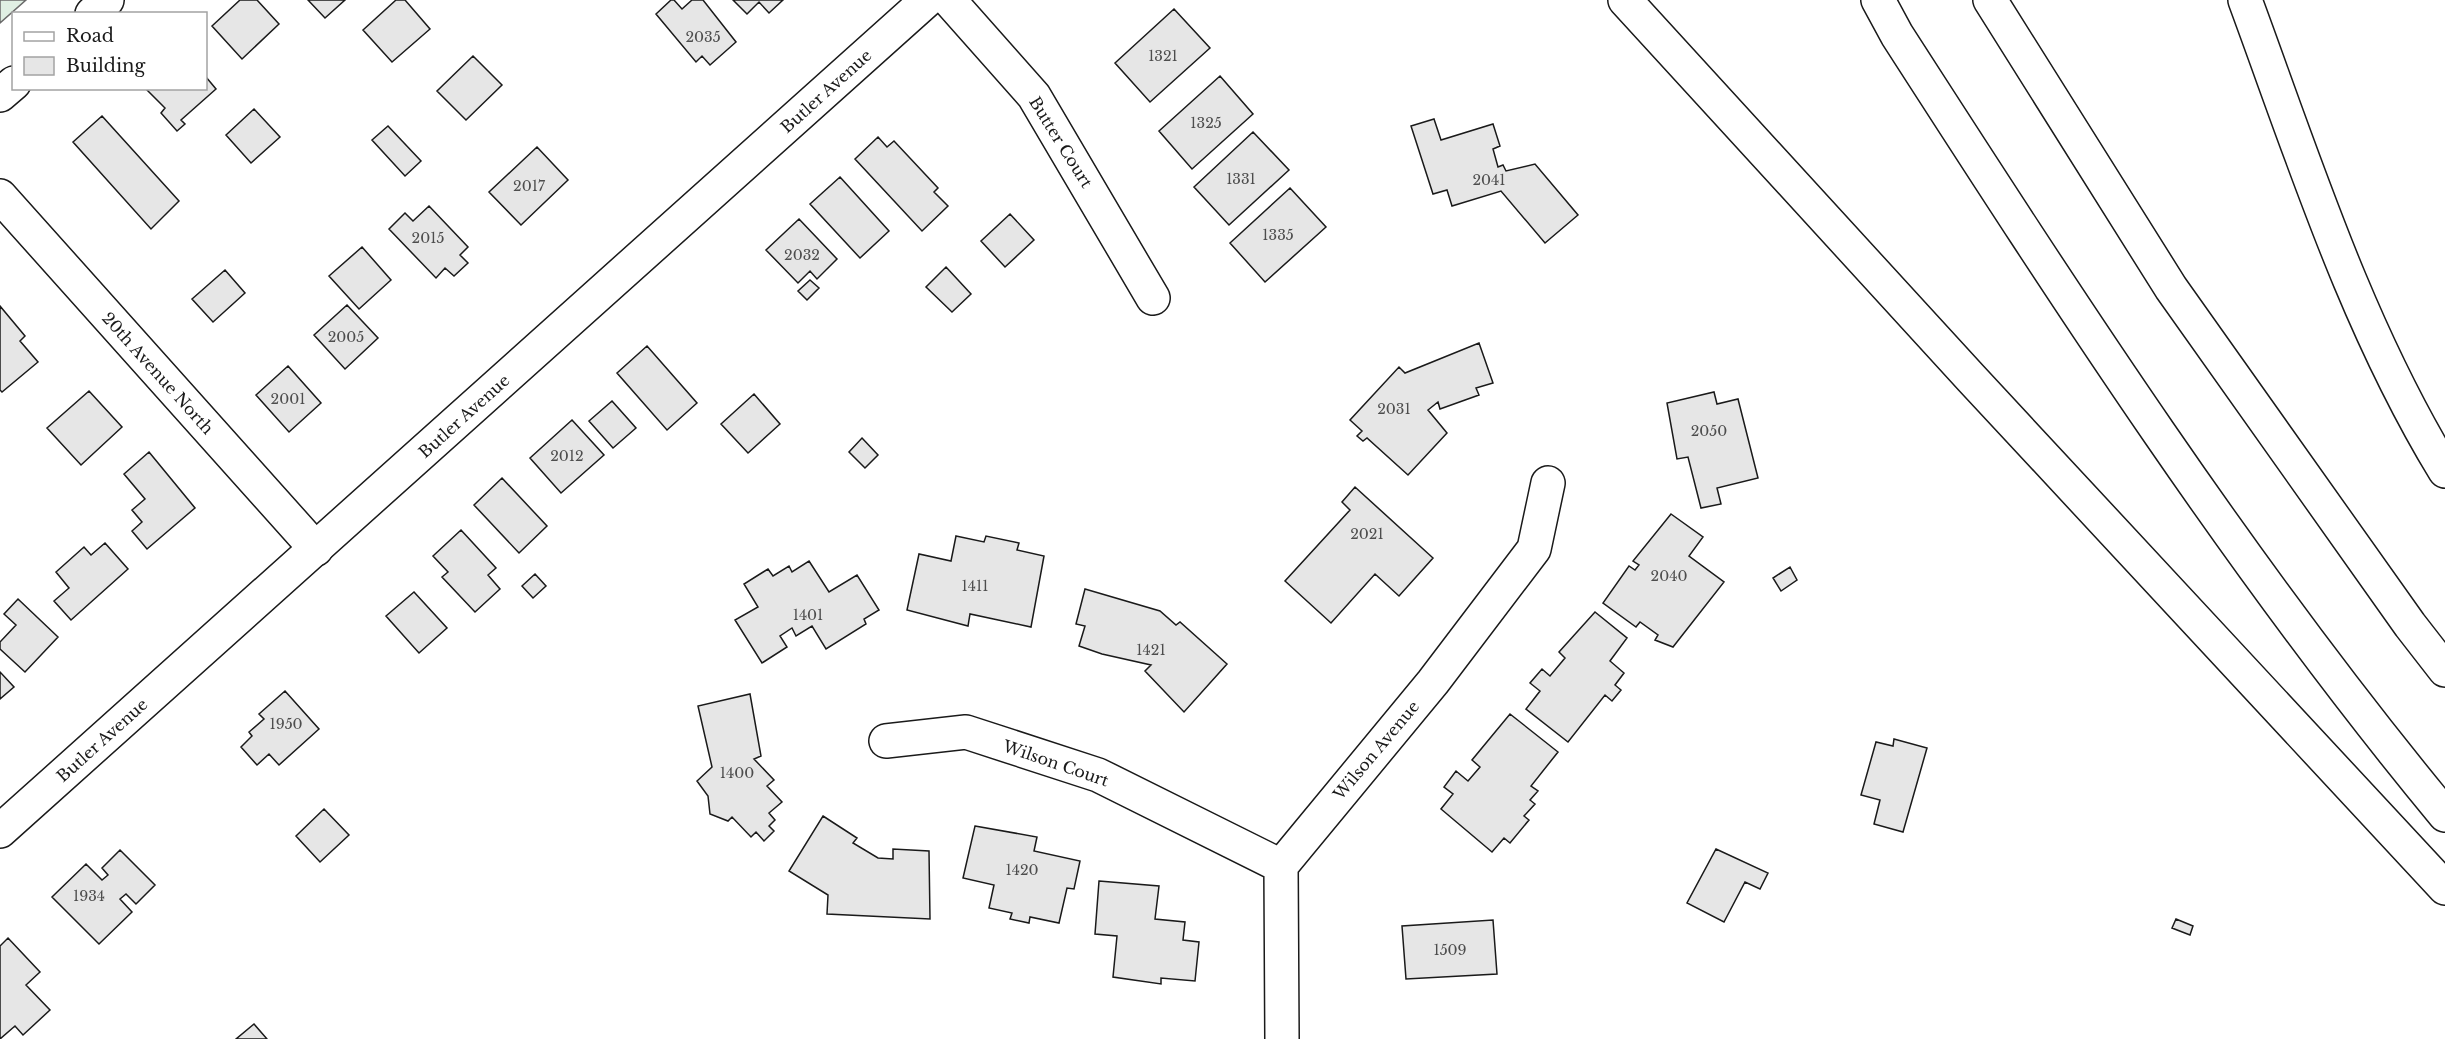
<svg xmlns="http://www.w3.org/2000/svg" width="2445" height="1039" font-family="'Libre Baskerville',serif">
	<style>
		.green { fill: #e0efe3; stroke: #6a6a6a; stroke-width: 1.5 }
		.building { fill: #e6e6e6; stroke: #1a1a1a; stroke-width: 1.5 }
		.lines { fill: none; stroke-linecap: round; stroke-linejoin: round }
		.street-casing { stroke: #1a1a1a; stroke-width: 36 }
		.secondary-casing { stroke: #1a1a1a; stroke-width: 36 }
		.highway-casing { stroke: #1a1a1a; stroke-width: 36 }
		.street { stroke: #fff; stroke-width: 33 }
		.secondary { stroke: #fff; stroke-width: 33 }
		.highway { stroke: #fff; stroke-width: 33 }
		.labels { text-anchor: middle; stroke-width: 4.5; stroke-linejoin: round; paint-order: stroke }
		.number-label { font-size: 14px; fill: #4d4d4d }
		.street-label { font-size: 16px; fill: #1a1a1a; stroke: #fff }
	</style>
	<rect width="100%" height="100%" fill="#fff"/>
	<path class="green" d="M 0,0 L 26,0 L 0,23 Z"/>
	<path class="building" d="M 240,0 L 257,0 L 279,24 L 242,59 L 212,26 Z
		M 308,0 L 345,0 L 325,18 Z
		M 396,0 L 405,0 L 430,29 L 392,62 L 363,30 Z
		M 671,0 L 674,0 L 682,9 L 692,0 L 703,0 L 736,42 L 710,65 L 702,56 L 696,62 L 656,14 Z
		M 733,0 L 783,0 L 769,13 L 759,2 L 747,14 Z
		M 1174,9 L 1210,48 L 1150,102 L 1115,63 Z
		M 473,56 L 502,85 L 466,120 L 437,91 Z
		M 1220,76 L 1253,114 L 1192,169 L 1159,131 Z
		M 206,77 L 216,89 L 181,120 L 185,124 L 177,131 L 161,113 L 165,108 L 145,88 L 206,88 Z
		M 254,109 L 280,137 L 251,163 L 226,135 Z
		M 102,116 L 179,201 L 151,229 L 73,142 Z
		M 1434,119 L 1441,140 L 1493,124 L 1500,146 L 1493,149 L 1498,167 L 1503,165 L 1506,171 L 1535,164 L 1578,215 L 1545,243 L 1501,191 L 1452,206 L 1447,190 L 1433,194 L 1411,126 Z
		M 388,126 L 421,161 L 405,176 L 372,140 Z
		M 1253,132 L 1289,170 L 1229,225 L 1194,187 Z
		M 878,137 L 887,147 L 894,141 L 938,188 L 934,192 L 948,206 L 922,231 L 855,159 Z
		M 537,147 L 568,180 L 521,225 L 489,192 Z
		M 840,177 L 889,231 L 860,258 L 810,204 Z
		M 1290,188 L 1326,227 L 1265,282 L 1230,243 Z
		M 429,206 L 468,247 L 460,255 L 468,263 L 454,276 L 445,268 L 436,278 L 389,229 L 405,213 L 413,221 Z
		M 1010,214 L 1034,240 L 1005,267 L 981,241 Z
		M 799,219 L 837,259 L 817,279 L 810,271 L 798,283 L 766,250 Z
		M 362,247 L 391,280 L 359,309 L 329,276 Z
		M 946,267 L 971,294 L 952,312 L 926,287 Z
		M 225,270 L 245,293 L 213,322 L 192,299 Z
		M 810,280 L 819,288 L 807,300 L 798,291 Z
		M 347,305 L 378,338 L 345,369 L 314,335 Z
		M 0,306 L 25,336 L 20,341 L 38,362 L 2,392 L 0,390 Z
		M 1479,343 L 1493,383 L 1476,388 L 1479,395 L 1440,409 L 1438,402 L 1428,410 L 1447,433 L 1408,475 L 1367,438 L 1363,441 L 1357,436 L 1362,431 L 1350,420 L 1399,367 L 1405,373 Z
		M 647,346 L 697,403 L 667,430 L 617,373 Z
		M 288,366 L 321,403 L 289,432 L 256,395 Z
		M 89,391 L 122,427 L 81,465 L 47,428 Z
		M 1714,392 L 1717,404 L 1738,399 L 1758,478 L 1717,488 L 1721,504 L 1701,508 L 1688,457 L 1677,459 L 1667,403 Z
		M 754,394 L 780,424 L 748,453 L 721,424 Z
		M 612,401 L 636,428 L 613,448 L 589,421 Z
		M 572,420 L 604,455 L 561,493 L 530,458 Z
		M 862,438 L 878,455 L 865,468 L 849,452 Z
		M 149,452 L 195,508 L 147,549 L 132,531 L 142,522 L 132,510 L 145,499 L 124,474 Z
		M 502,478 L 547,526 L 519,553 L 474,505 Z
		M 1355,487 L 1433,558 L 1399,596 L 1375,574 L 1331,623 L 1285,581 L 1350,510 L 1342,502 Z
		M 1671,514 L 1703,537 L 1689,556 L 1724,582 L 1673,647 L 1655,640 L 1658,635 L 1640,622 L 1636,627 L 1603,603 L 1629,566 L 1635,570 L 1639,565 L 1633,561 Z
		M 461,530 L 496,568 L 488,575 L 500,589 L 475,612 L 442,577 L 448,572 L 433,556 Z
		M 956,536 L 984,542 L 986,536 L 1019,543 L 1017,550 L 1044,556 L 1031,627 L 970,614 L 968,626 L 907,610 L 919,554 L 951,561 Z
		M 105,543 L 128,569 L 71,620 L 54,601 L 69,588 L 56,572 L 84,547 L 91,555 Z
		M 809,561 L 829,592 L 857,575 L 879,610 L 864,619 L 866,624 L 826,649 L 812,626 L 796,636 L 792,628 L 780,636 L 787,647 L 762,663 L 735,620 L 758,607 L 744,584 L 768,569 L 773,576 L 789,566 L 792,572 Z
		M 1790,567 L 1797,580 L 1781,591 L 1773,578 Z
		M 535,574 L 546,586 L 533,598 L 522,586 Z
		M 1085,589 L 1160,611 L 1176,625 L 1180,622 L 1227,664 L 1184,712 L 1145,671 L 1151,665 L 1102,654 L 1079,646 L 1085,626 L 1076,624 Z
		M 414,592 L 447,628 L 419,653 L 386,616 Z
		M 18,599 L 58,637 L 25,672 L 0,649 L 0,642 L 16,625 L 4,614 Z
		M 1595,612 L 1627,638 L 1610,661 L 1624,673 L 1615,685 L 1621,690 L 1612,701 L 1605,695 L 1568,742 L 1526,709 L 1540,691 L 1530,683 L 1542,669 L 1550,676 L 1565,658 L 1559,652 Z
		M 0,672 L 14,687 L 0,699 Z
		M 285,691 L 319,729 L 279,765 L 269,754 L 257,765 L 241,747 L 252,736 L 249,732 L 264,719 L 259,714 Z
		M 750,694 L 761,756 L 754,759 L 774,780 L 767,786 L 782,802 L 769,813 L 775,820 L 769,826 L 774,831 L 764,841 L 756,832 L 751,837 L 732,817 L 728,821 L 710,814 L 708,796 L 697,781 L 712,767 L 698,706 Z
		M 1510,714 L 1558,752 L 1531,786 L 1538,791 L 1530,800 L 1535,804 L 1524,816 L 1529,820 L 1510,843 L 1504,838 L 1492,852 L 1441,809 L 1453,794 L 1444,787 L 1456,771 L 1468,781 L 1480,767 L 1472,760 Z
		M 1894,739 L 1927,748 L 1903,832 L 1874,824 L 1880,800 L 1861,795 L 1876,742 L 1893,746 Z
		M 324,809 L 349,835 L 320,862 L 296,836 Z
		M 823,816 L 857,838 L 853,843 L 878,858 L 893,859 L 893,849 L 929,851 L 930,919 L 827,914 L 828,895 L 789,871 Z
		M 975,826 L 1037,837 L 1034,851 L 1080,861 L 1074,889 L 1067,888 L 1059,923 L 1030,917 L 1029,923 L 1010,919 L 1012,913 L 989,908 L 994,885 L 963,878 Z
		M 1716,849 L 1768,873 L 1760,889 L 1745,882 L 1724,922 L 1687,903 Z
		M 120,850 L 155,885 L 136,904 L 126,894 L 120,899 L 132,912 L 99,944 L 52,897 L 86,864 L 102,880 L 108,875 L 102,868 Z
		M 1099,881 L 1159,886 L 1155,919 L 1185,922 L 1183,940 L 1199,942 L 1195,981 L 1161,978 L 1161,984 L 1113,977 L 1117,936 L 1095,934 Z
		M 2176,919 L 2193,926 L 2190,935 L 2172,928 Z
		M 1493,920 L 1497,974 L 1406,979 L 1402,926 Z
		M 8,938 L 40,972 L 26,985 L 50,1010 L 23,1035 L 15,1026 L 0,1039 L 0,946 Z
		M 254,1024 L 267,1039 L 236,1039 Z"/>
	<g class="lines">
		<g class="street-casing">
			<path id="street" d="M 949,0 L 1034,96 L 1153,298
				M 92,14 L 107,0
				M 0,95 L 14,83
				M 0,196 L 316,549
				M 886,741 L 966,732 L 1098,775 L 1281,866
				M 1282,1039 L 1281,866 L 1433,682 L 1534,549 L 1548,483"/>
		</g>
		<g class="secondary-casing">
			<path id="secondary" d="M 0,831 L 927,0"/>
		</g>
		<g class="highway-casing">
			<path id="highway" d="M 1625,0 L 1971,378 L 2445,888
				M 1878,0 L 1897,35 C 2069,302 2242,570 2445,815
				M 1990,0 L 2171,288 L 2410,625 L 2445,670
				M 2245,0 C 2304,160 2356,325 2445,471"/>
		</g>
		<use href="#street" class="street"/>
		<use href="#secondary" class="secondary"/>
		<use href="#highway" class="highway"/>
	</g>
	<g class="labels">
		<g class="number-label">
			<text x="703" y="42">2035</text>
			<text x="1163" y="61">1321</text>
			<text x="1206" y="128">1325</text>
			<text x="1241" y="184">1331</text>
			<text x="1489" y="185">2041</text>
			<text x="529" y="191">2017</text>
			<text x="1278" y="240">1335</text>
			<text x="428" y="243">2015</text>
			<text x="802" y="260">2032</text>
			<text x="346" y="342">2005</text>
			<text x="288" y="404">2001</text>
			<text x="1394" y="414">2031</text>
			<text x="1709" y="436">2050</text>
			<text x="567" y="461">2012</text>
			<text x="1367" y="539">2021</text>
			<text x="1669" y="581">2040</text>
			<text x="975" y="591">1411</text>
			<text x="808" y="620">1401</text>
			<text x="1151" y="655">1421</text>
			<text x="286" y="729">1950</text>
			<text x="737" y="778">1400</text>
			<text x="1022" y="875">1420</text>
			<text x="89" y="901">1934</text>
			<text x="1450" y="955">1509</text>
		</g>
		<g class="street-label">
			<text transform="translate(826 91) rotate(-42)" y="6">Butler Avenue</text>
			<text transform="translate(1061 142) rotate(58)" y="6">Butter Court</text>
			<text transform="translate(158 373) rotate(48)" y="6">20th Avenue North</text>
			<text transform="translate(464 416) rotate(-42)" y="6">Butler Avenue</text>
			<text transform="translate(102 740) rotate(-42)" y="6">Butler Avenue</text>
			<text transform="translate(1376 750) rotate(-50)" y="6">Wilson Avenue</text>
			<text transform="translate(1056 763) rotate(19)" y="6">Wilson Court</text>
		</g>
	</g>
	<rect x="12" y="12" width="195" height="78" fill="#ffffff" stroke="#a3a3a3" stroke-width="1.5"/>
	<rect x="24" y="32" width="30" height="9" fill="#ffffff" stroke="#a3a3a3" stroke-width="1.5"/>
	<text x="66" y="42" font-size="18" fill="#1a1a1a">Road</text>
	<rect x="24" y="57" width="30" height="18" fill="#e6e6e6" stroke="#a3a3a3" stroke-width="1.5"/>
	<text x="66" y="72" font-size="18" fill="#1a1a1a">Building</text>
</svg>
